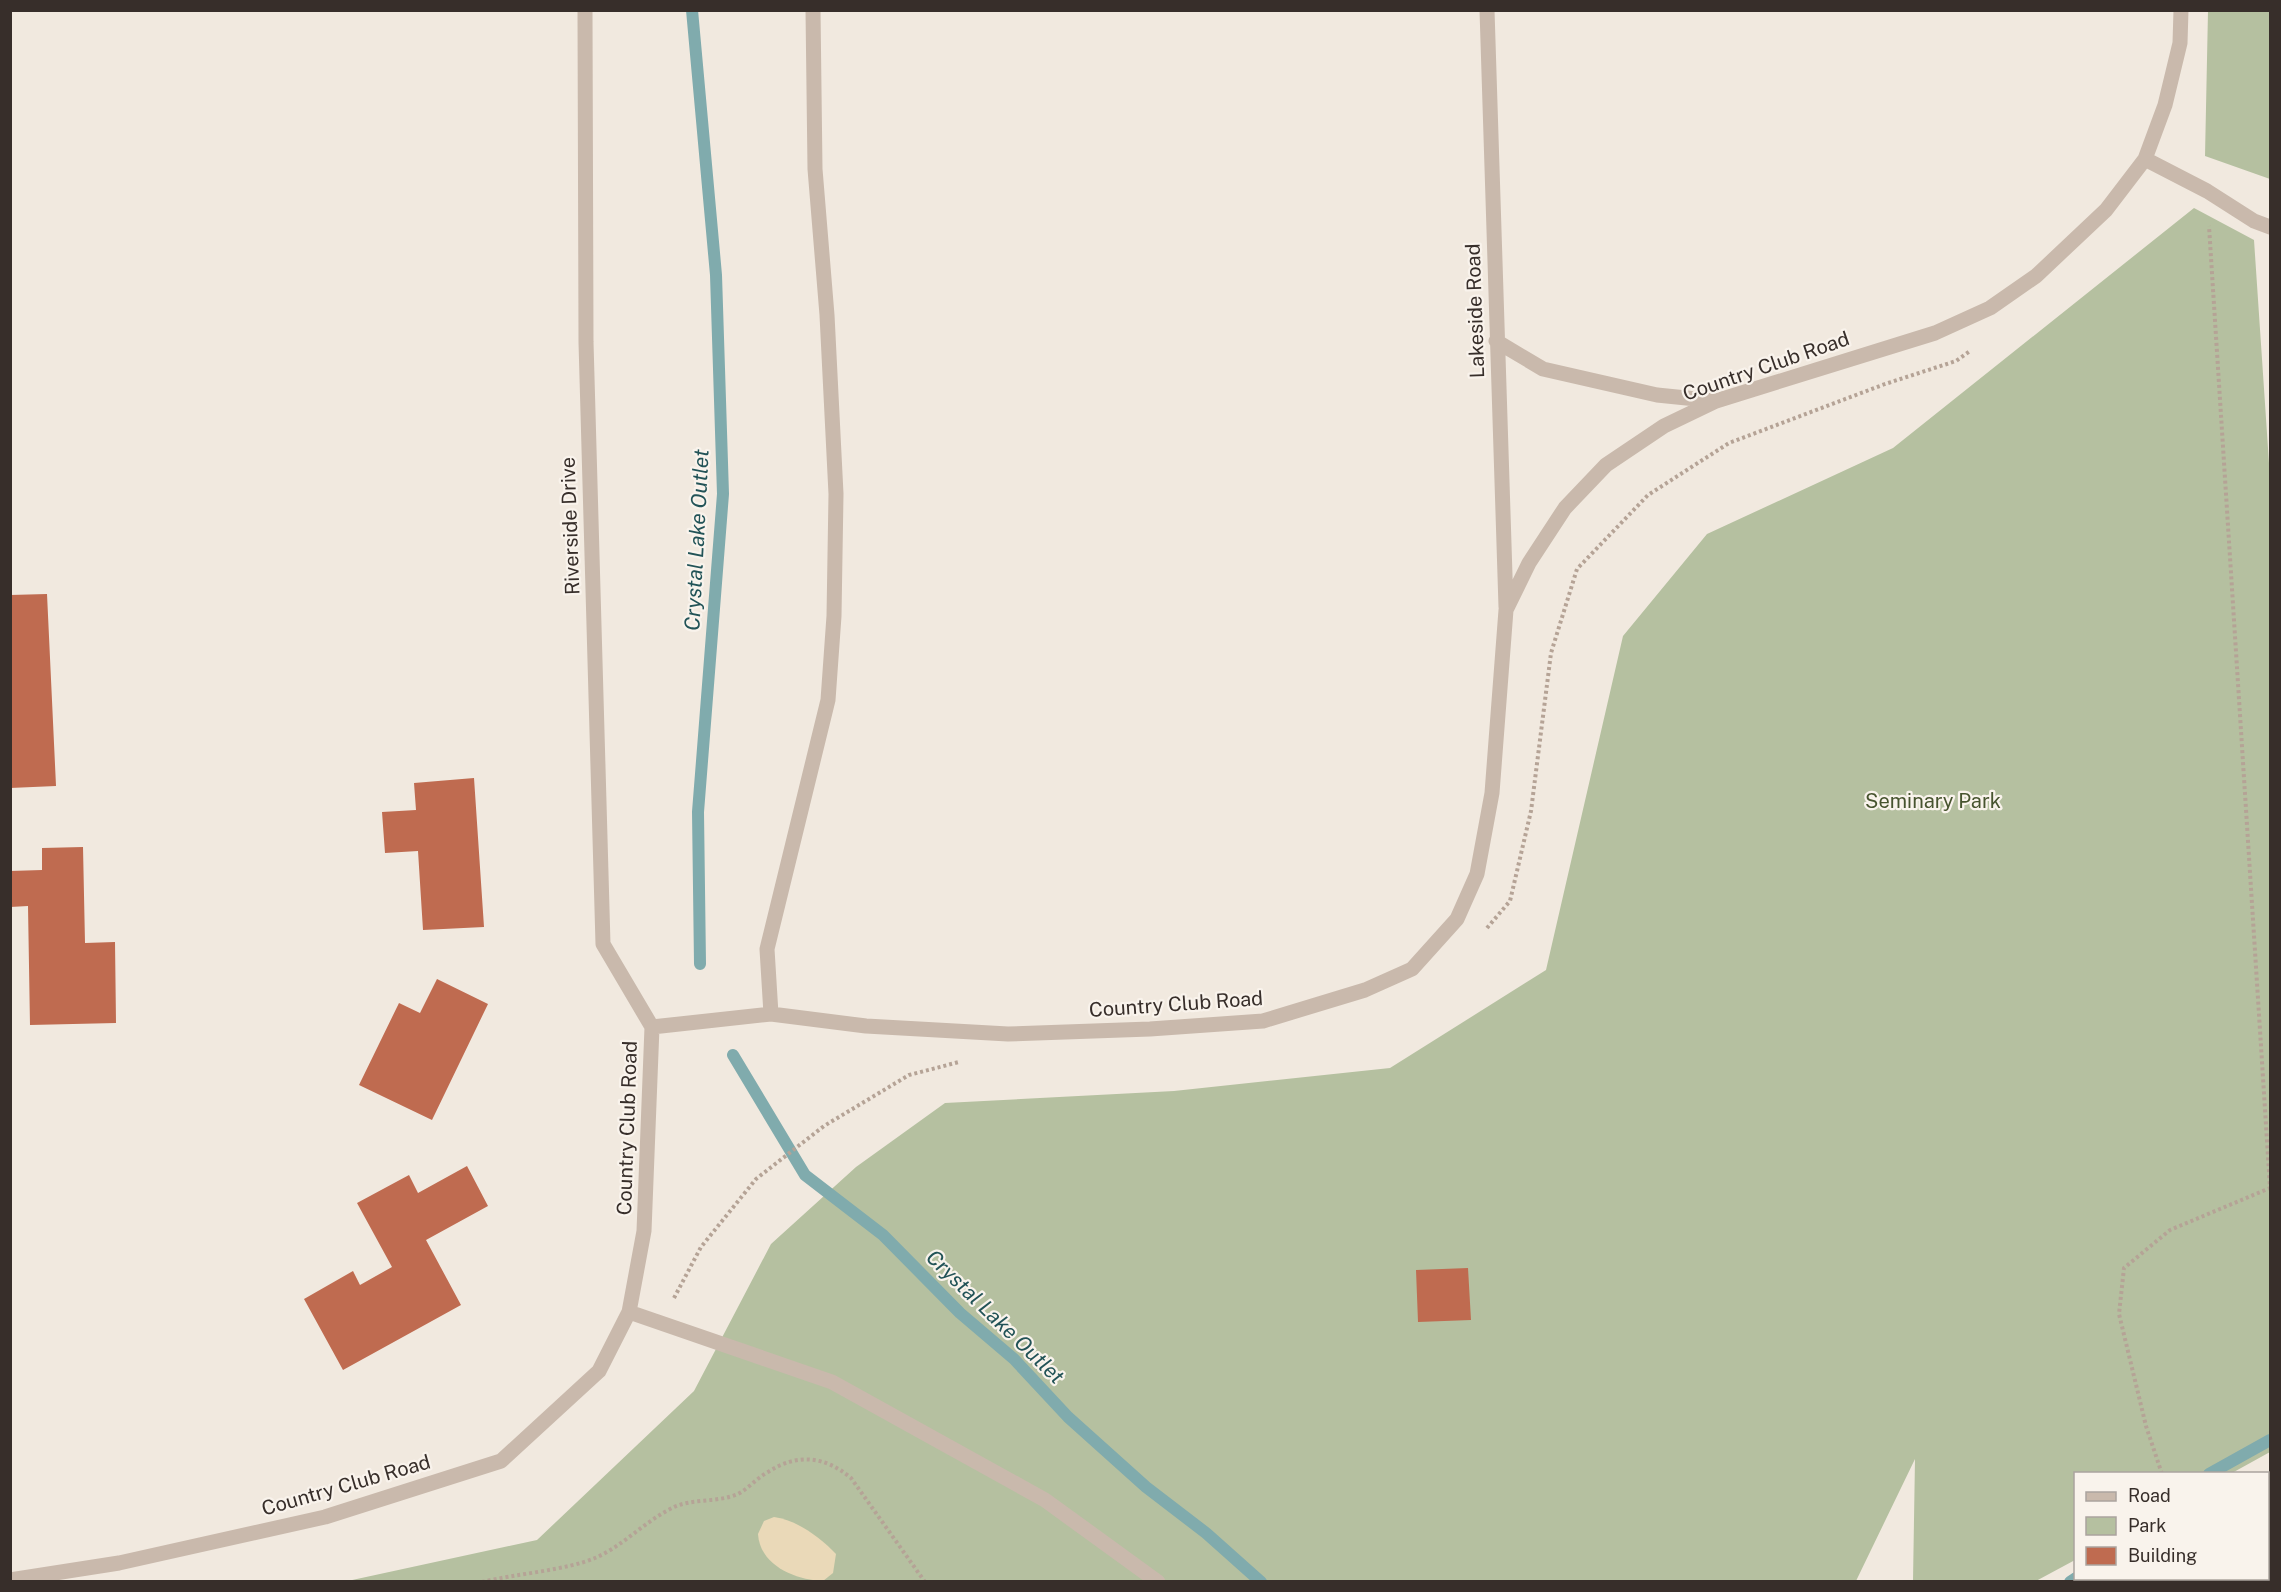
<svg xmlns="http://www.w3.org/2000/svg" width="2281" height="1592" font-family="'Public Sans',sans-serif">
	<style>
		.green { fill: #b5c0a0 }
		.sand { fill: #ead9b8 }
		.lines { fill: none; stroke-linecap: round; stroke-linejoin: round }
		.stream { stroke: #80abad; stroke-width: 12 }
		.building { fill: #bf6b50 }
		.path { stroke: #b5a396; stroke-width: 4; stroke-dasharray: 3 3; stroke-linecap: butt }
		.minor { stroke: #c9b9ac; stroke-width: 15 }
		.labels { text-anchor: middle; stroke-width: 4.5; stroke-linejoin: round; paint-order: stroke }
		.street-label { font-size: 20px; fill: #372e2a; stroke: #f9f3ec }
		.park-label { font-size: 20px; fill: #47542f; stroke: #f9f3ec }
		.water-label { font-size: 21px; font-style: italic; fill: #225357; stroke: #f9f3ec }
	</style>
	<rect width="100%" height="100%" fill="#f1e9df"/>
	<path class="green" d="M 2208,11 L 2270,11 L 2270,179 L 2205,156 Z
		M 2194,208 L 2254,240 L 2270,478 L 2270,1452 L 2232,1473 L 2076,1474 L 2075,1560 L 2036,1581 L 1913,1581 L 1915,1459 L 1856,1581 L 343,1582 L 537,1540 L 694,1391 L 771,1244 L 856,1167 L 945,1103 L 1174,1091 L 1390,1068 L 1546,970 L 1623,636 L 1707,534 L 1893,448 Z"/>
	<path class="sand" d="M 774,1517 C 797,1520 821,1538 836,1554 L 833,1573 L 823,1581 C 796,1580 760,1566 758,1534 L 764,1521 Z"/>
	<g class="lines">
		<path class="stream" d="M 692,10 L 716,275 L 723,494 L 698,812 L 700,964
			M 733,1055 L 805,1175 L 883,1235 L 960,1313 L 1014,1359 L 1068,1417 L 1146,1487 L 1206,1533 L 1261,1582
			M 2209,1474 L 2270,1440
			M 2070,1582 L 2076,1578"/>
	</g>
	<path class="building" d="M 47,594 L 56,786 L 10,788 L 10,595 Z
		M 474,778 L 484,927 L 423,930 L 418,851 L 385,853 L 382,812 L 416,810 L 414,783 Z
		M 83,847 L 85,943 L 115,942 L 116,1023 L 30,1025 L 28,906 L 10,907 L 10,871 L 42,870 L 42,848 Z
		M 437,979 L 488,1004 L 432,1120 L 359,1085 L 399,1003 L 420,1013 Z
		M 467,1166 L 488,1206 L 426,1240 L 461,1305 L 343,1370 L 304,1299 L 353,1271 L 360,1285 L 392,1267 L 357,1203 L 409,1175 L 418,1193 Z
		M 1468,1268 L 1471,1320 L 1418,1322 L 1416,1270 Z"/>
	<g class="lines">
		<path class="path" d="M 1487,928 L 1510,901 L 1531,811 L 1551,653 L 1577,569 L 1648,495 L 1729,443 L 1885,384 L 1956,361 L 1970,351
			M 674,1298 L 701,1247 L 756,1179 L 824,1126 L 909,1075 L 959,1062
			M 2162,1474 L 2146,1426 L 2119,1314 L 2124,1268 L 2170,1230 L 2270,1188 L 2209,226
			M 2198,1578 L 2199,1582
			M 482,1582 C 515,1574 567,1570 595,1558 C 623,1546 644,1522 672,1508 C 691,1498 717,1503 738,1494 C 749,1488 757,1478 768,1472 C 797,1453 825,1456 851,1478 L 925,1582"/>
		<path class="minor" d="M 585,10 L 586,342 L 603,944 L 652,1027
			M 1487,10 L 1506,607
			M 2145,159 L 2207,191 L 2254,221 L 2270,227
			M 1496,341 L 1543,369 L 1657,395 L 1716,401
			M 771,1014 L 767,949 L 828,700 L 834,616 L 836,494 L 827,315 L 815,169 L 813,10
			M 652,1027 L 771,1014 L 866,1026 L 1008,1034 L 1150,1029 L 1263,1021 L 1365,990 L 1412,969 L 1457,919 L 1477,874 L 1492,793 L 1506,610 L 1529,563 L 1565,508 L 1606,465 L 1664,426 L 1716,401 L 1935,333 L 1990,308 L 2036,276 L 2106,210 L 2145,159 L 2165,105 L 2180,43 L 2181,10
			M 629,1312 L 832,1382 L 1045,1500 L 1158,1582
			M 10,1580 L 119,1563 L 325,1517 L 501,1461 L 599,1371 L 629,1312 L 644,1231 L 652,1027"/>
	</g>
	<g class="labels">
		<g class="street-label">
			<text transform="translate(1475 311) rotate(-92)" y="7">Lakeside Road</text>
			<text transform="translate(1766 366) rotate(-19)" y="7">Country Club Road</text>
			<text transform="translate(570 526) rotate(-92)" y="7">Riverside Drive</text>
			<text transform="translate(1176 1004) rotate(-4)" y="7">Country Club Road</text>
			<text transform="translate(627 1128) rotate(-88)" y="7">Country Club Road</text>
			<text transform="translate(346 1485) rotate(-16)" y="7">Country Club Road</text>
		</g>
		<g class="park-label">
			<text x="1933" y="808">Seminary Park</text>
		</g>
		<g class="water-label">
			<text transform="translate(697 540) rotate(-87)" y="7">Crystal Lake Outlet</text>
			<text transform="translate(995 1317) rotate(44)" y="7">Crystal Lake Outlet</text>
		</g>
	</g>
	<rect width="2281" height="1592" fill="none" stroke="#372e2a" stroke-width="24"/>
	<rect x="2074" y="1472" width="195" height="108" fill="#f9f3ec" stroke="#aba49e" stroke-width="1.5"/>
	<rect x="2086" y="1492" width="30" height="9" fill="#c9b9ac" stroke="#aba49e" stroke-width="1.5"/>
	<text x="2128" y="1502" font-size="18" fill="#372e2a">Road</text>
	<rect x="2086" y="1517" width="30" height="18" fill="#b5c0a0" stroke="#aba49e" stroke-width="1.5"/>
	<text x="2128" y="1532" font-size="18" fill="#372e2a">Park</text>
	<rect x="2086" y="1547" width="30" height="18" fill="#bf6b50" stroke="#aba49e" stroke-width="1.5"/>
	<text x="2128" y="1562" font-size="18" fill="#372e2a">Building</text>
</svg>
